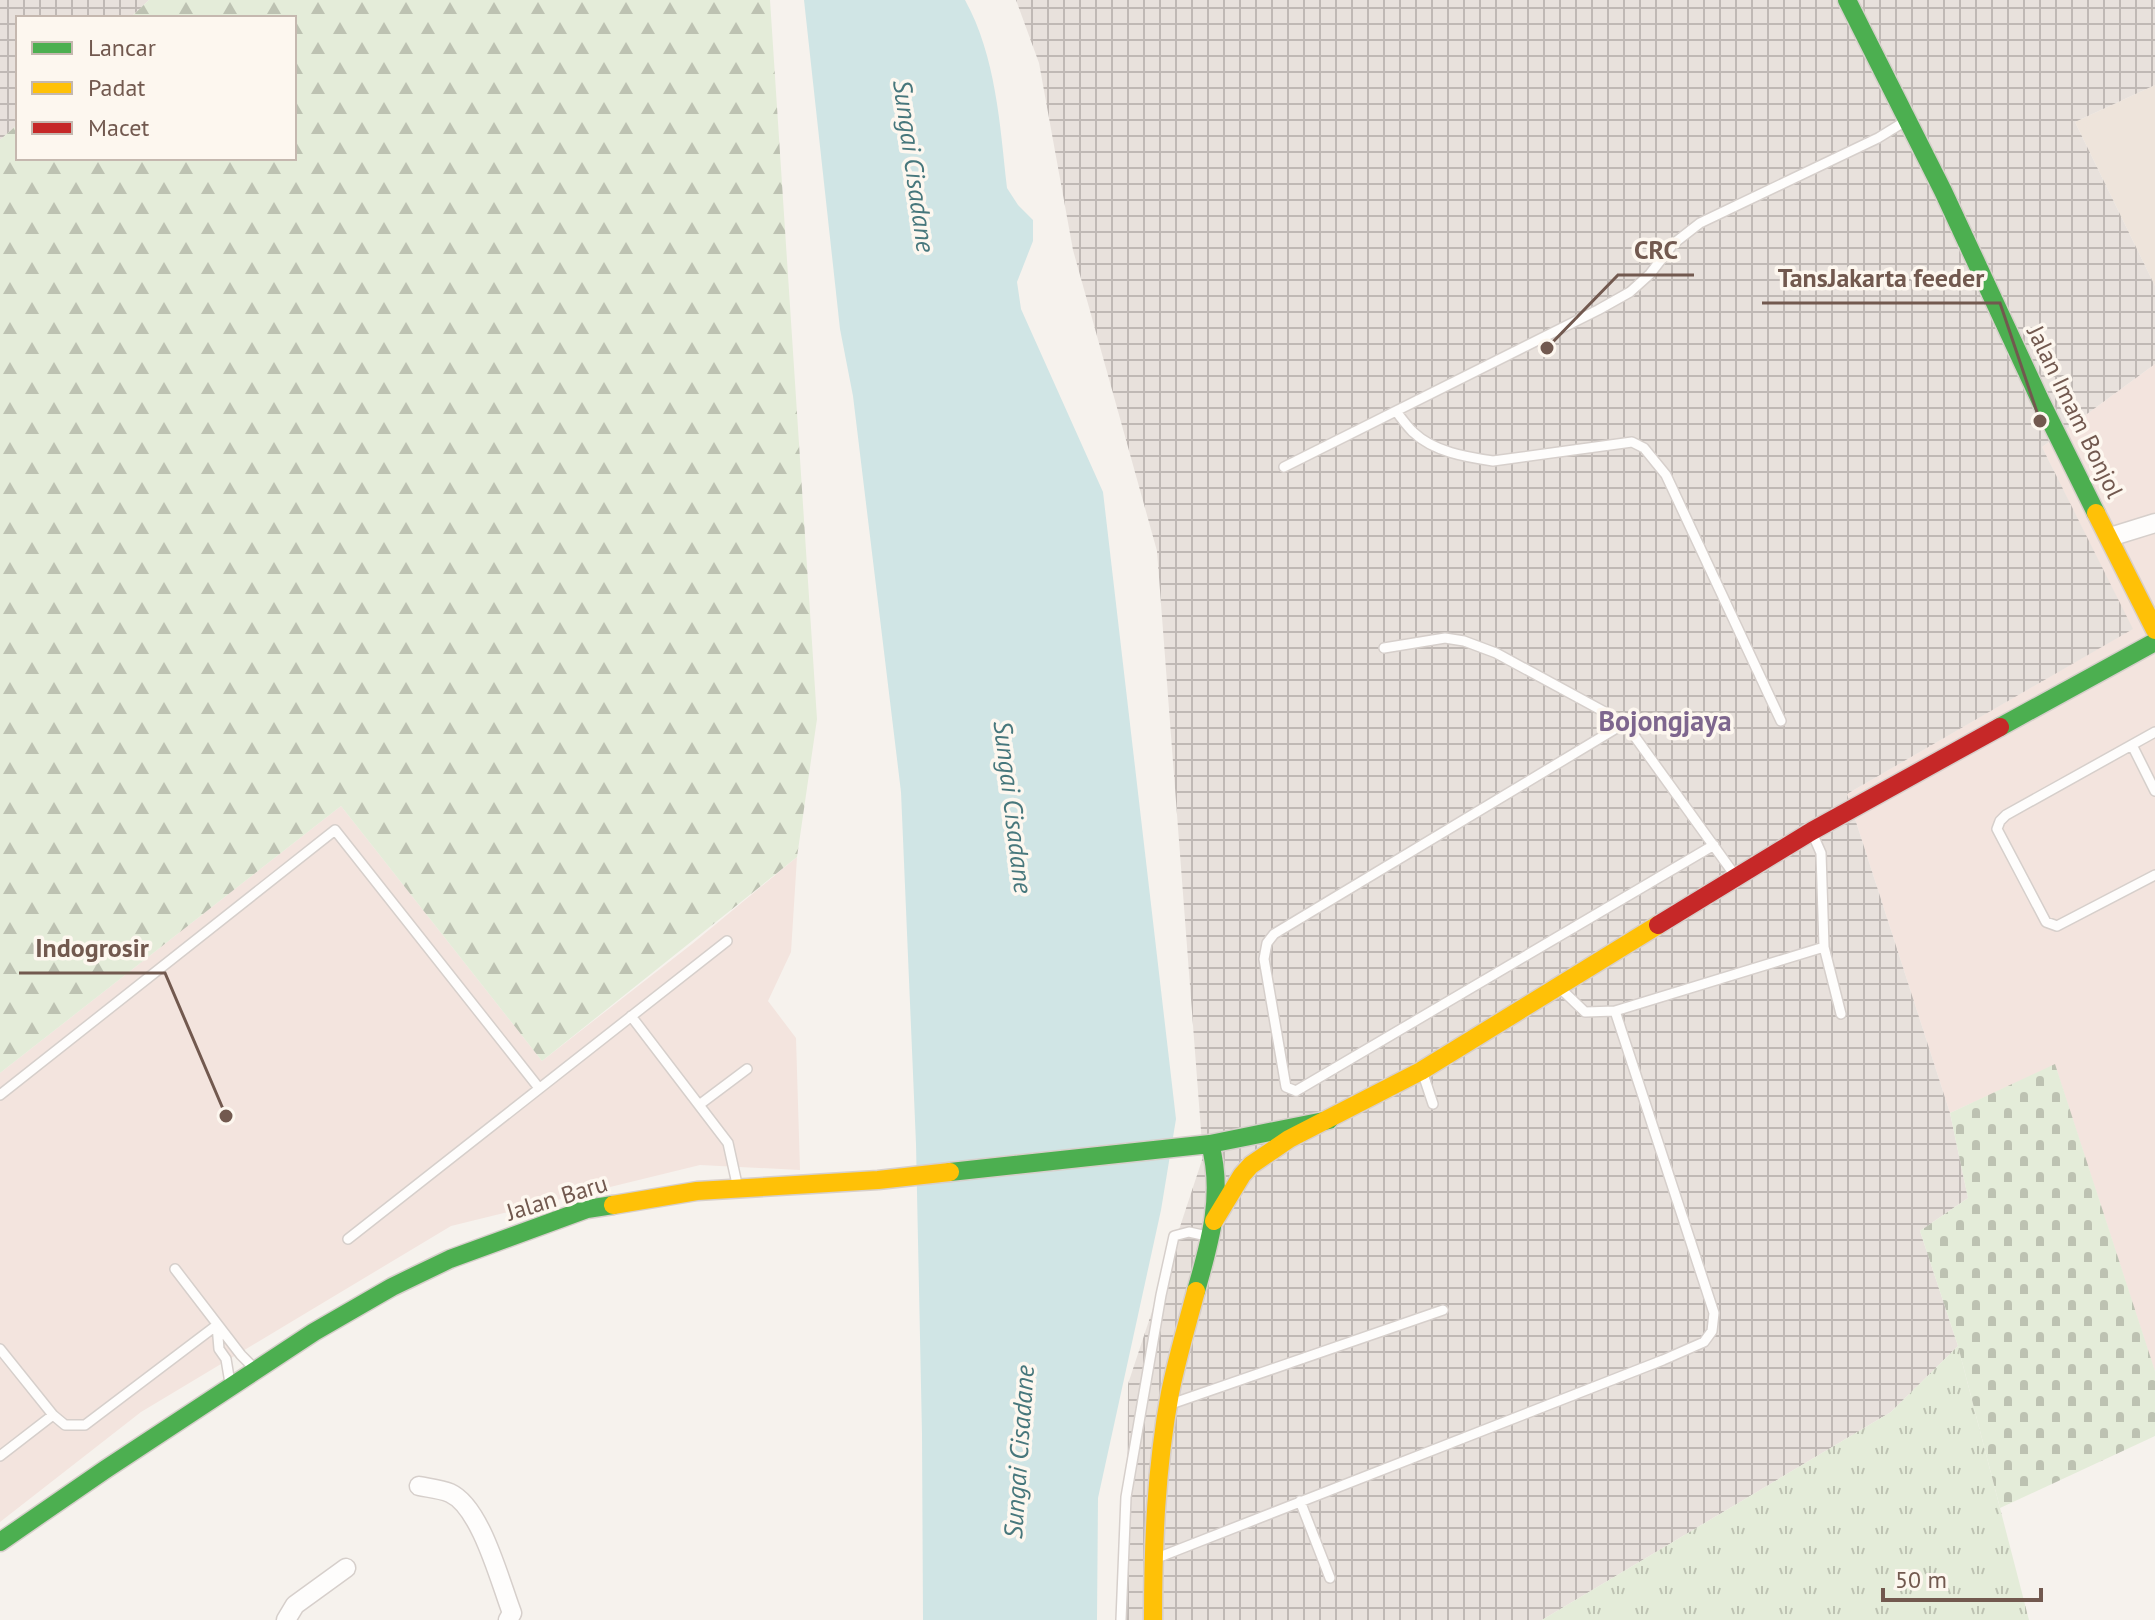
<svg xmlns="http://www.w3.org/2000/svg" width="2155" height="1620" font-family="'PT Sans',sans-serif">
	<style>
		.residential { fill: #eee4db }
		.commercial { fill: #f3e4de }
		.industrial { fill: url(#industrial-grid) }
		.grass { fill: url(#grass-tufts) }
		.forest { fill: url(#forest-firs) }
		.cemetery { fill: url(#cemetery-stones) }
		.water { fill: #d0e5e5 }
		.lines { fill: none; stroke-linecap: round; stroke-linejoin: round }
		.lane-casing { stroke: #d6cfcb; stroke-width: 12 }
		.street-casing { stroke: #d6cfcb; stroke-width: 21 }
		.fast-casing { stroke: #d7cfcb; stroke-width: 21 }
		.slow-casing { stroke: #d7cfcb; stroke-width: 21 }
		.jam-casing { stroke: #d7cfcb; stroke-width: 21 }
		.lane { stroke: #fefdfc; stroke-width: 9 }
		.street { stroke: #fefdfc; stroke-width: 18 }
		.fast { stroke: #4caf50; stroke-width: 18 }
		.slow { stroke: #ffc107; stroke-width: 18 }
		.jam { stroke: #c62828; stroke-width: 18 }
		.labels { text-anchor: middle; stroke-width: 7; stroke-linejoin: round; paint-order: stroke }
		.street-label { font-size: 24px; fill: #72594f; stroke: #fdf7ef }
		.water-label { font-size: 26px; font-style: italic; fill: #47777c; stroke: #fdf7ef }
		.quarter-label { font-size: 28px; font-weight: bold; fill: #7e668e; stroke: #fdf7ef }
		.leader { fill: none; stroke: #72594f; stroke-width: 3 }
		.callout-dot { fill: #72594f; stroke: #fdf7ef; stroke-width: 3 }
		.callout-label { font-size: 26px; text-anchor: middle; font-weight: bold; fill: #72594f; stroke: #fdf7ef; stroke-width: 7; stroke-linejoin: round; paint-order: stroke }
	</style>
	<defs>
		<pattern id="industrial-grid" width="8" height="8" patternUnits="userSpaceOnUse" patternTransform="scale(2)"><rect width="8" height="8" fill="#e8e1dc"/><path d="M0 4h8M4 0v8" fill="none" stroke="#c0b9b5"/></pattern>
		<pattern id="grass-tufts" width="24" height="20" patternUnits="userSpaceOnUse" patternTransform="scale(2)"><rect width="24" height="20" fill="#e4ecd9"/><path d="M3 7l-1-3M5 7V3M7 7l1-3M15 17l-1-3M17 17v-4M19 17l1-3" fill="none" stroke="#bdc2b2"/></pattern>
		<pattern id="forest-firs" width="22" height="20" patternUnits="userSpaceOnUse" patternTransform="scale(2)"><rect width="22" height="20" fill="#e4ecd9"/><path d="M5 1l3.5 6h-7zM16 11l3.5 6h-7z" fill="#bdc2b2"/></pattern>
		<pattern id="cemetery-stones" width="16" height="16" patternUnits="userSpaceOnUse" patternTransform="scale(2)"><rect width="16" height="16" fill="#e4ecd9"/><path d="M2 7V4a2 2 0 0 1 4 0v3zM10 15v-3a2 2 0 0 1 4 0v3z" fill="#bdc2b2"/></pattern>
	</defs>
	<rect width="100%" height="100%" fill="#f6f2ed"/>
	<path class="residential" d="M 2155,85 L 2155,286 L 2075,122 Z"/>
	<path class="commercial" d="M 2155,364 L 2155,1372 L 2055,1065 L 1950,1113 L 1847,794 L 2132,629 L 2042,447 Z
		M 341,806 L 542,1061 L 692,944 L 797,857 L 791,952 L 768,1001 L 796,1038 L 800,1170 L 700,1165 L 451,1226 L 141,1412 L 0,1522 L 0,1073 Z"/>
	<path class="industrial" d="M 0,0 L 149,0 L 130,18 L 18,18 L 18,124 L 0,140 Z
		M 1016,0 L 2155,0 L 2155,85 L 2075,122 L 2155,286 L 2155,364 L 2042,447 L 2133,629 L 1847,794 L 1950,1113 L 1968,1198 L 1920,1231 L 1958,1346 L 1891,1412 L 1542,1620 L 1127,1620 L 1128,1384 L 1203,1157 L 1157,551 L 1073,250 L 1039,63 Z"/>
	<path class="grass" d="M 1958,1346 L 2029,1620 L 1542,1620 L 1891,1412 Z"/>
	<path class="forest" d="M 149,0 L 770,0 L 817,719 L 797,857 L 542,1061 L 341,806 L 0,1073 L 0,140 L 18,124 L 18,158 L 294,158 L 294,18 L 130,18 Z"/>
	<path class="cemetery" d="M 2055,1064 L 2155,1371 L 2155,1436 L 2000,1508 L 1958,1346 L 1920,1231 L 1968,1198 L 1950,1113 Z"/>
	<path class="water" d="M 804,0 L 965,0 C 996,56 1000,125 1007,188 L 1018,205 L 1033,220 L 1033,241 L 1017,282 L 1021,309 L 1103,492 L 1176,1119 L 1161,1210 L 1098,1498 L 1097,1620 L 923,1620 L 922,1434 L 916,1144 L 901,792 L 853,396 L 840,329 Z"/>
	<g class="lines">
		<g class="lane-casing">
			<path id="lane" d="M 1396,411 C 1401,418 1407,426 1413,432 C 1434,452 1466,457 1493,461 L 1632,442 L 1644,448 L 1666,475 L 1781,721
				M 1284,467 L 1598,310 L 1630,292 L 1650,274 L 1673,244 L 1700,223 L 1878,138 L 1904,122
				M 1384,648 L 1445,638 L 1464,641 L 1496,653 L 1625,723 L 1734,874
				M 1625,723 L 1274,934 L 1267,943 L 1264,959 L 1286,1087 L 1296,1091 L 1714,845
				M 2155,732 L 2006,815 L 2000,821 L 1997,829 L 2046,922 L 2057,926 L 2155,875
				M 2132,745 L 2155,791
				M 1824,947 L 1841,1014
				M 1615,1011 L 1824,947 L 1821,853 L 1813,835
				M 631,1016 L 728,1143 L 737,1184
				M 1423,1074 L 1433,1104
				M 0,1095 L 335,830 L 539,1088
				M 699,1105 L 747,1069
				M 348,1239 L 727,941
				M 175,1269 L 241,1355 L 255,1369
				M 217,1325 L 219,1349 L 226,1359 L 230,1383
				M 0,1349 L 53,1415 L 0,1456
				M 1171,1404 L 1443,1310
				M 53,1415 L 65,1425 L 85,1425 L 217,1325
				M 1300,1501 L 1330,1578
				M 1157,1558 L 1663,1360 L 1704,1342 L 1712,1331 L 1714,1313 L 1615,1011 L 1585,1012 L 1561,989
				M 1121,1620 L 1126,1497 L 1161,1295 L 1174,1236 L 1189,1232 L 1207,1236"/>
		</g>
		<g class="street-casing">
			<path id="street" d="M 2110,537 L 2155,523
				M 419,1486 C 429,1488 441,1489 450,1493 C 481,1507 500,1582 512,1613 L 508,1620
				M 286,1620 L 295,1605 L 346,1568"/>
		</g>
		<g class="fast-casing">
			<path id="fast" d="M 1847,0 L 1943,191 L 2041,402 L 2096,513
				M 2000,727 L 2155,642
				M 950,1172 L 1210,1144 L 1329,1120
				M 1196,1291 C 1210,1242 1224,1194 1210,1144
				M 0,1542 L 106,1469 L 314,1332 L 392,1287 L 450,1259 L 587,1209 L 613,1205"/>
		</g>
		<g class="slow-casing">
			<path id="slow" d="M 2096,513 L 2155,630
				M 613,1205 L 697,1191 L 878,1180 L 950,1172
				M 1214,1221 L 1242,1175 L 1251,1165 L 1289,1139 L 1421,1071 L 1658,925
				M 1153,1620 C 1153,1544 1156,1468 1170,1393 C 1177,1358 1187,1325 1196,1291"/>
		</g>
		<g class="jam-casing">
			<path id="jam" d="M 1658,925 L 1812,831 L 2000,727"/>
		</g>
		<use href="#lane" class="lane"/>
		<use href="#street" class="street"/>
		<use href="#fast" class="fast"/>
		<use href="#slow" class="slow"/>
		<use href="#jam" class="jam"/>
	</g>
	<g class="labels">
		<g class="street-label">
			<text transform="translate(2075 412) rotate(64)" y="8">Jalan Imam Bonjol</text>
			<text transform="translate(557 1198) rotate(-17)" y="8">Jalan Baru</text>
		</g>
		<g class="water-label">
			<text transform="translate(914 166) rotate(82)" y="9">Sungai Cisadane</text>
			<text transform="translate(1013 807) rotate(83)" y="9">Sungai Cisadane</text>
			<text transform="translate(1019 1452) rotate(-86)" y="9">Sungai Cisadane</text>
		</g>
		<g class="quarter-label">
			<text x="1665" y="731">Bojongjaya</text>
		</g>
	</g>
	<path class="leader" d="M1547 348L1618 275H1694M2040 421L2000 303H1762M226 1116L165 973H19"/>
	<g class="callout-dot">
		<circle cx="1547" cy="348" r="8"/>
		<circle cx="2040" cy="421" r="8"/>
		<circle cx="226" cy="1116" r="8"/>
	</g>
	<g class="callout-label">
		<text x="1656" y="259">CRC</text>
		<text x="1881" y="287">TansJakarta feeder</text>
		<text x="92" y="957">Indogrosir</text>
	</g>
	<rect x="16" y="16" width="280" height="144" fill="#fdf7ef" stroke="#c5b8af" stroke-width="2"/>
	<rect x="32" y="42" width="40" height="12" fill="#4caf50" stroke="#c5b8af" stroke-width="2"/>
	<text x="88" y="56" font-size="24" fill="#72594f">Lancar</text>
	<rect x="32" y="82" width="40" height="12" fill="#ffc107" stroke="#c5b8af" stroke-width="2"/>
	<text x="88" y="96" font-size="24" fill="#72594f">Padat</text>
	<rect x="32" y="122" width="40" height="12" fill="#c62828" stroke="#c5b8af" stroke-width="2"/>
	<text x="88" y="136" font-size="24" fill="#72594f">Macet</text>
	<path d="M1883 1588v12h158v-12" fill="none" stroke="#72594f" stroke-width="4"/>
	<text x="1895" y="1588" font-size="24" fill="#72594f" stroke="#fdf7ef" stroke-width="6" paint-order="stroke">50 m</text>
</svg>
